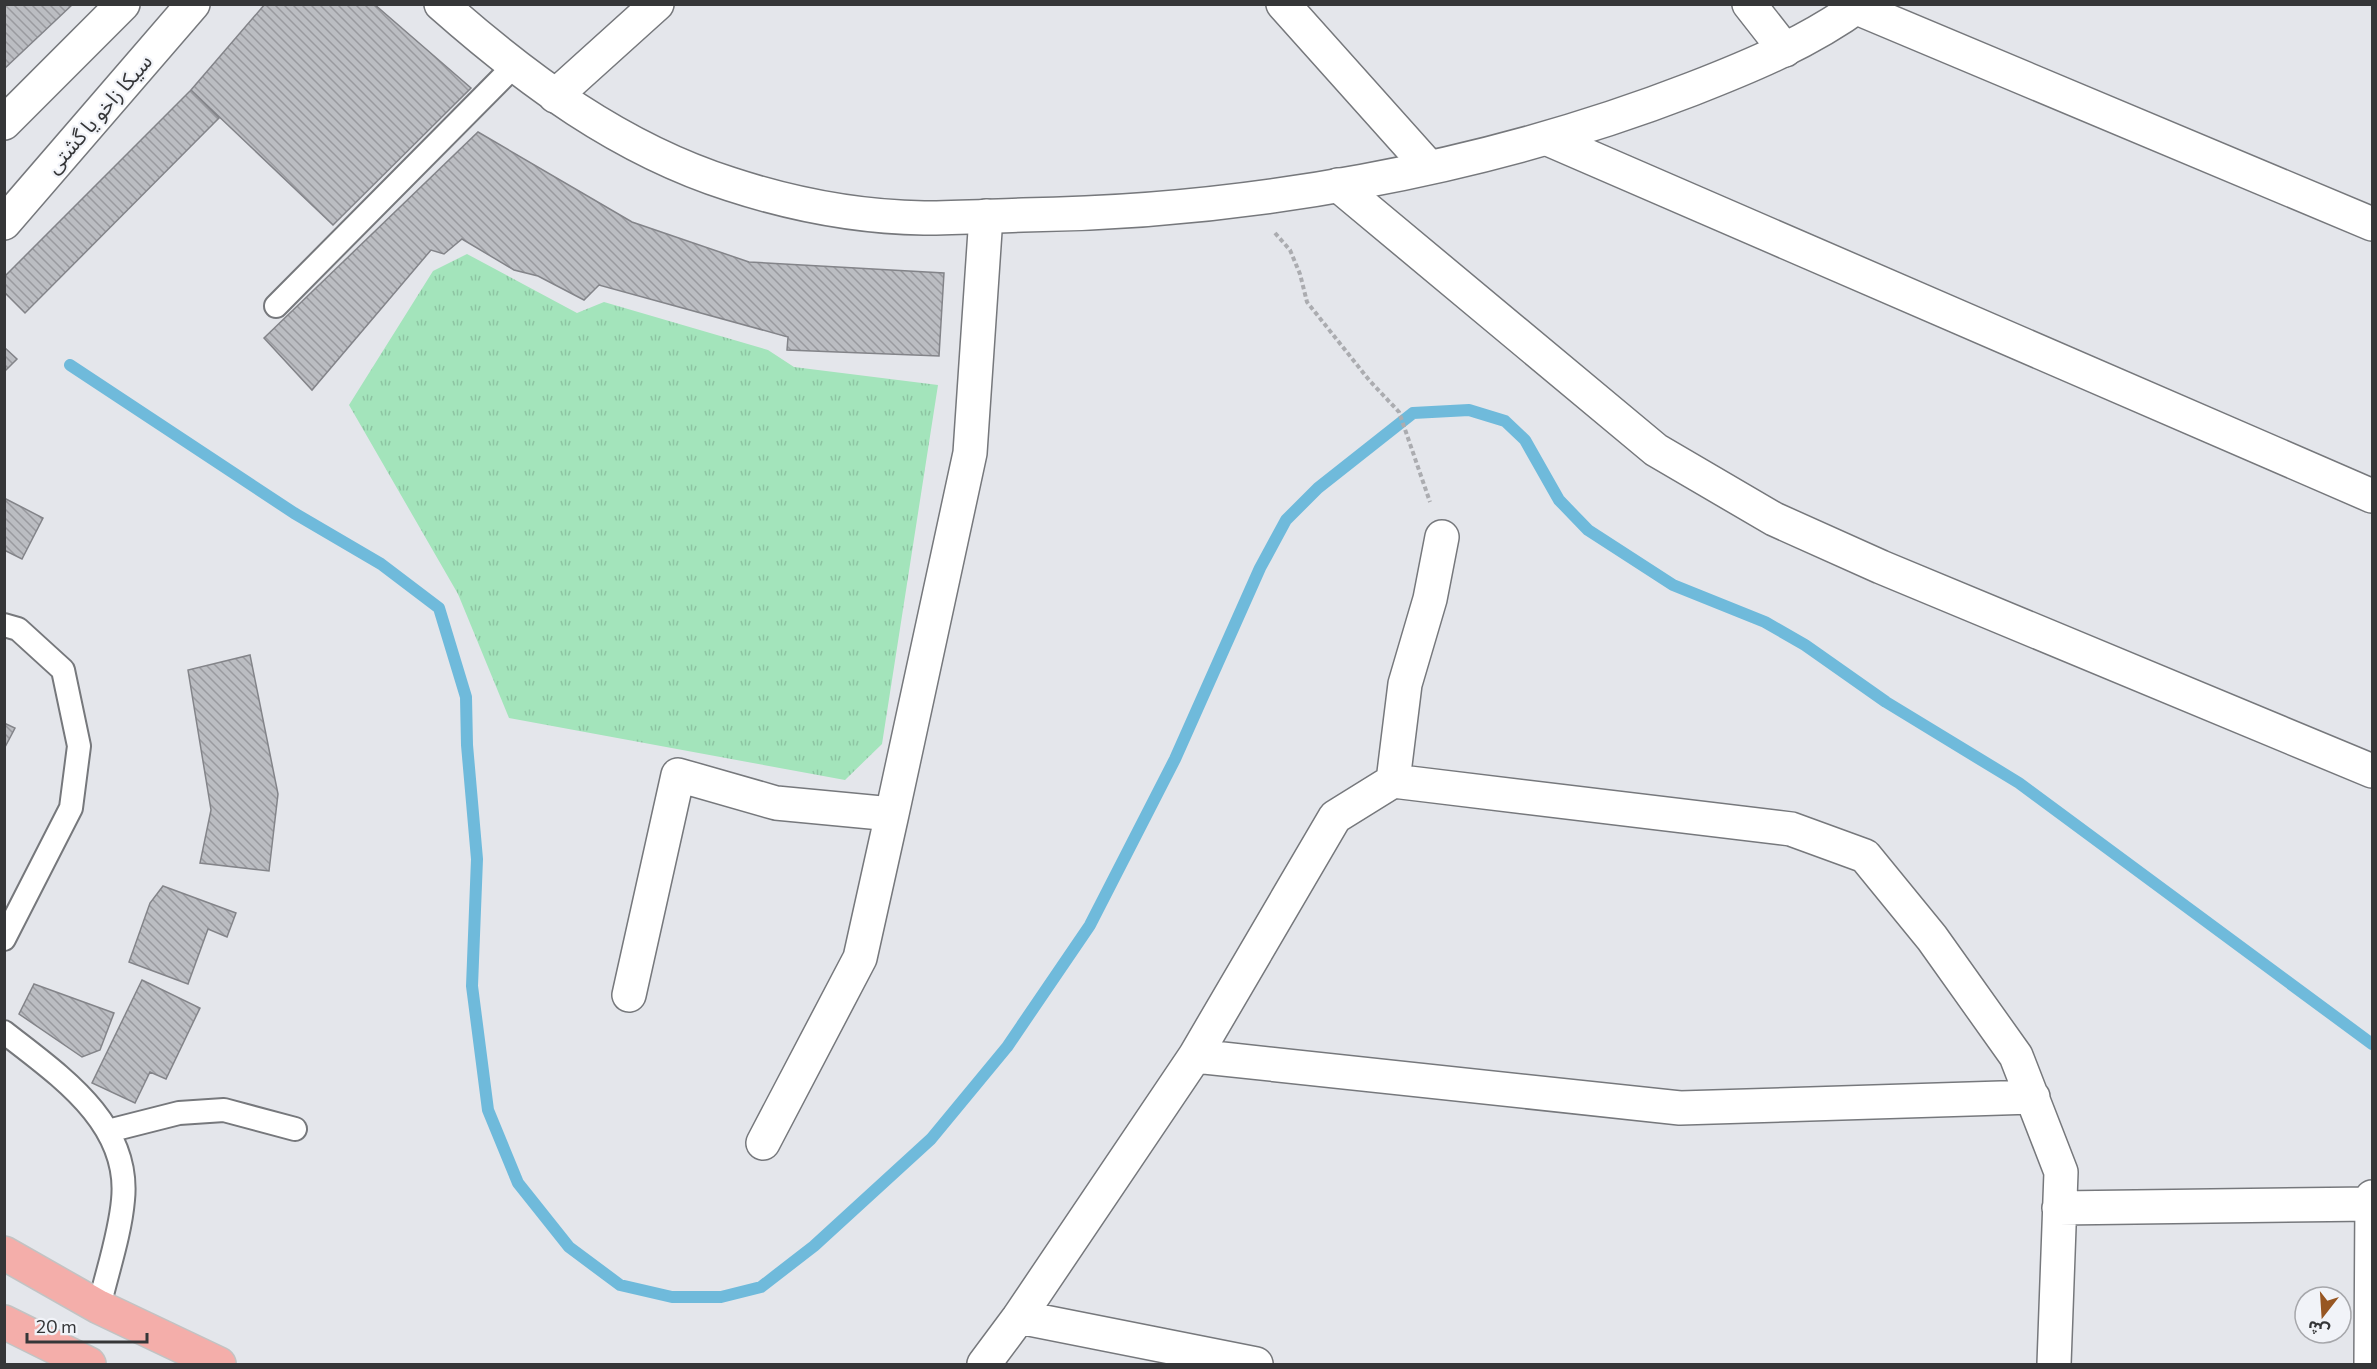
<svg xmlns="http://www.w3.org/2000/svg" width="2377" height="1369" font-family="Commissioner,'Noto Sans Arabic',sans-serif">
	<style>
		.grass { fill: url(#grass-tufts) }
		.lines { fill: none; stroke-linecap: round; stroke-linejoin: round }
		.stream { stroke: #6fbadb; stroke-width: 12 }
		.building { fill: url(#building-back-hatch); stroke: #838489; stroke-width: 1.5 }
		.service-casing { stroke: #76787c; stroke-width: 26 }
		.minor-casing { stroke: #76787c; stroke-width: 36 }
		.secondary-casing { stroke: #76787c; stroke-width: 36 }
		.trunk-casing { stroke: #c2c3c3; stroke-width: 36 }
		.path { stroke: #abacb0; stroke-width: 4; stroke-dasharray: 4.5 3; stroke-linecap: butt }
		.service { stroke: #fff; stroke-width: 22 }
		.minor { stroke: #fff; stroke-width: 33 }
		.secondary { stroke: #fff; stroke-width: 33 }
		.trunk { stroke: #f4aeaa; stroke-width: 33 }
		.labels { text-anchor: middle; stroke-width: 4.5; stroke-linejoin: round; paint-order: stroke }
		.street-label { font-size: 21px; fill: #353638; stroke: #f1f3f8 }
	</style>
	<defs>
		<pattern id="grass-tufts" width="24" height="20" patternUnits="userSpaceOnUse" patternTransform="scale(1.5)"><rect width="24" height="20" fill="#a3e4bb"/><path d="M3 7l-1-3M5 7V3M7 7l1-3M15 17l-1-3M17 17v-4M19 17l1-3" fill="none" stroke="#8dc4a2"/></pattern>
		<pattern id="building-back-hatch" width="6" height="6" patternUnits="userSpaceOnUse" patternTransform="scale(1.5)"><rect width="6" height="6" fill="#bbbdc2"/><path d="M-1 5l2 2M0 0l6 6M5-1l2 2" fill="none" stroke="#999a9f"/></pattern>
	</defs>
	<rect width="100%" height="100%" fill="#e4e6eb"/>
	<path class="grass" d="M 467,254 L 577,313 L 604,302 L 768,350 L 794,367 L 938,385 L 882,744 L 845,780 L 509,718 L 458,594 L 349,405 L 433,271 Z"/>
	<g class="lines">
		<path class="stream" d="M 70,365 L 294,513 L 381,564 L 439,608 L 466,697 L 467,745 L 477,859 L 472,986 L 488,1110 L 518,1183 L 569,1247 L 620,1285 L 672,1297 L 721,1297 L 761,1287 L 814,1246 L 931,1139 L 1007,1047 L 1090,925 L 1175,759 L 1260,568 L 1286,520 L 1318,488 L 1413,413 L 1469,410 L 1505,421 L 1525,440 L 1559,500 L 1588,530 L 1673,585 L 1765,622 L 1805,645 L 1886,702 L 2019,783 L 2372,1044"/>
	</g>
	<path class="building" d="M 73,4 L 4,69 L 4,5 Z
		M 265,4 L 374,4 L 471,88 L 333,225 L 191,90 Z
		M 191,90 L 219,118 L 25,313 L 4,292 L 4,277 Z
		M 478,132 L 632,222 L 749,262 L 944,273 L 939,356 L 787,350 L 788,337 L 599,285 L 584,300 L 538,276 L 514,270 L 462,239 L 444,254 L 431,250 L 312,390 L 264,338 Z
		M 4,347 L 17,359 L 4,372 Z
		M 4,498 L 43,518 L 22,559 L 4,550 Z
		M 250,655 L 278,794 L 269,871 L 200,863 L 211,810 L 188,670 Z
		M 4,723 L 15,728 L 4,749 Z
		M 163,886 L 236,913 L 227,937 L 208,929 L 188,984 L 129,962 L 150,903 Z
		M 142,980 L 200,1008 L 166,1079 L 150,1072 L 135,1103 L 92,1083 Z
		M 34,984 L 114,1013 L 100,1050 L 82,1057 L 19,1014 Z"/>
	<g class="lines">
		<g class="service-casing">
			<path id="service" d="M 276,306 L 514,66
				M 4,625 L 18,629 L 63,670 L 79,746 L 71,808 L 4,939
				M 4,1032 C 57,1074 131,1122 123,1200 C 120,1235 107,1272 99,1307
				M 108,1131 L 179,1113 L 224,1110 L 295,1129"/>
		</g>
		<g class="minor-casing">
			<path id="minor" d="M 1283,4 L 1428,166
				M 1749,4 L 1785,50
				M 1857,8 L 2372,224
				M 555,96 L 657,4
				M 1548,139 L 2372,496
				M 1338,185 L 1656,450 L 1774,519 L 1881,567 L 2372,771
				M 1393,781 L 1405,684 L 1430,599 L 1442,537
				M 629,995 L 678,775 L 776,803 L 892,814 L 970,453 L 986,216
				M 1195,1056 L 1680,1108 L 2033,1097
				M 763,1143 L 860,958 L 892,814
				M 2059,1208 L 2371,1204
				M 1019,1317 L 1256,1364
				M 984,1364 L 1019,1317 L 1195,1056 L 1335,817 L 1393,781 L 1791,829 L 1865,856 L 1932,938 L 2016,1056 L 2061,1172 L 2054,1364
				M 2371,1364 L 2372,1197"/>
		</g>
		<g class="secondary-casing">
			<path id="secondary" d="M 441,4 C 527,80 620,149 730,184 C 791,204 859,217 924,218 C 957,218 990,216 1023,215 C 1246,212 1483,170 1692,89 C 1751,66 1809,42 1861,4
				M 4,123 L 123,4
				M 4,223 L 193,4"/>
		</g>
		<g class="trunk-casing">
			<path id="trunk" d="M 4,1253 L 99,1307 L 219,1364
				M 4,1322 L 89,1364"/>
		</g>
		<path class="path" d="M 1275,233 L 1290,250 L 1300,274 L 1307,302 L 1369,380 L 1399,412 L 1430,502"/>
		<use href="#service" class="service"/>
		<use href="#minor" class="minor"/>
		<use href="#secondary" class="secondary"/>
		<use href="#trunk" class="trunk"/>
	</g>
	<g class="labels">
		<g class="street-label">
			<text transform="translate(99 114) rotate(-49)" y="7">سیکا زاخو یا گشتى</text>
		</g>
	</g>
	<rect width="2377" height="1369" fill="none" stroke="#353638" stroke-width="12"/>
	<g transform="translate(2323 1315) rotate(197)"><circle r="28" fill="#f1f3f8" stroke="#a6a7ab" stroke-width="1.5"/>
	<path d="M0-4.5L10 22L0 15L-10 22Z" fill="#975622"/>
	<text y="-9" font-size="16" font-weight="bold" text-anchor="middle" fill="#353638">ش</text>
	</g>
	<path d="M27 1333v9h120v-9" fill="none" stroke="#353638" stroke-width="3"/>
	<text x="36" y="1333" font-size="18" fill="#353638" stroke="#f1f3f8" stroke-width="4.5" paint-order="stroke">20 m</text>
</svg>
